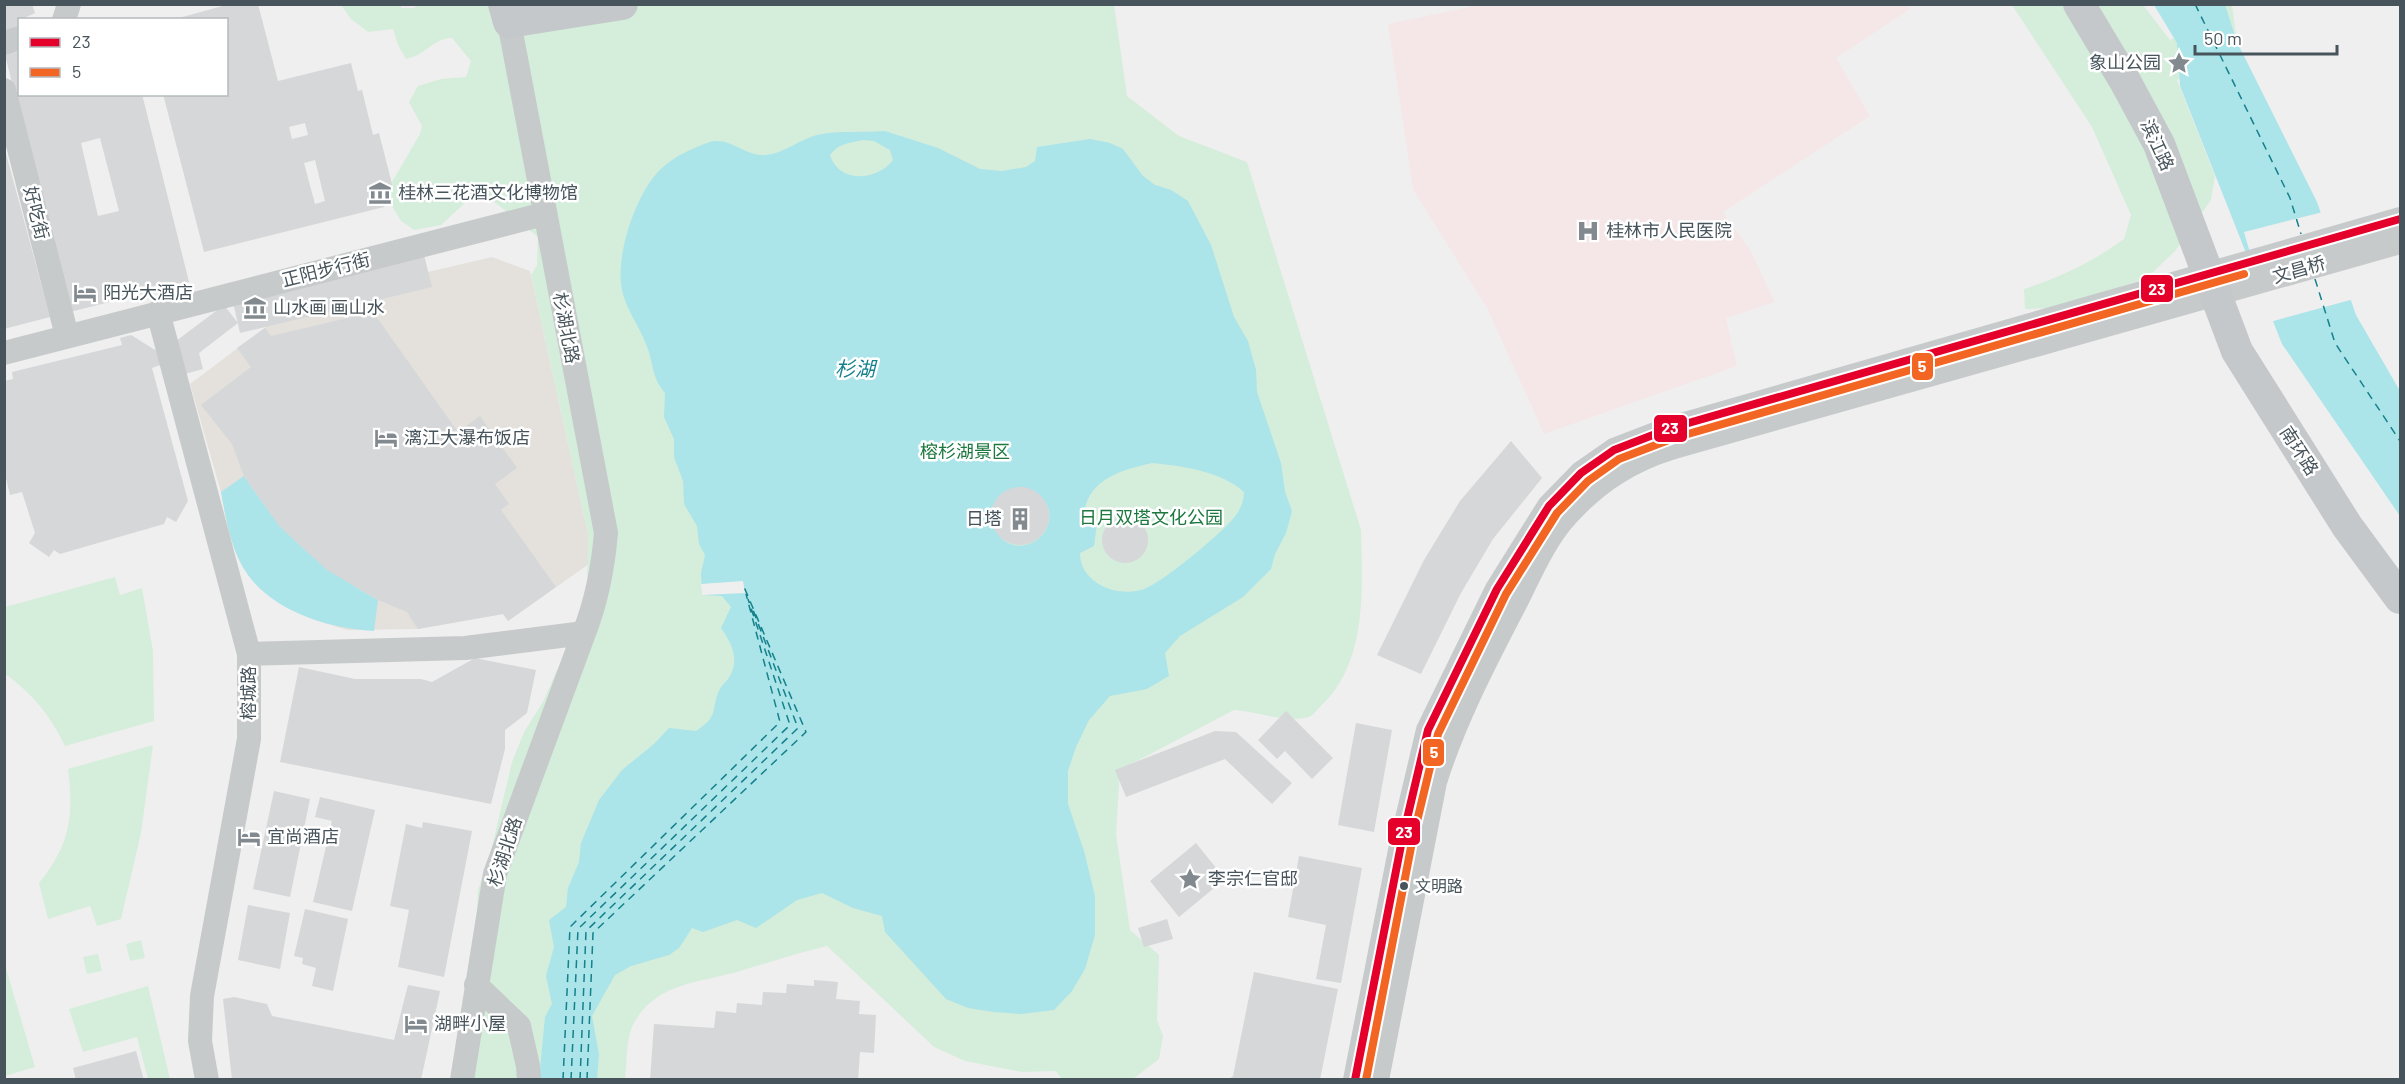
<svg xmlns="http://www.w3.org/2000/svg" width="2405" height="1084" font-family="Barlow,'Noto Sans SC',sans-serif">
	<style>
		.commercial { fill: #e4e1dd }
		.medical { fill: #f5e7e7 }
		.green { fill: #d5eddb }
		.water { fill: #abe4e9; fill-rule: evenodd }
		.pier { fill: #f0efef }
		.lines { fill: none; stroke-linecap: round; stroke-linejoin: round }
		.ferry { stroke: #14818b; stroke-width: 1.5; stroke-dasharray: 8 6; stroke-linecap: butt }
		.building { fill: #d6d7d8; fill-rule: evenodd }
		.minor { stroke: #c7cacb; stroke-width: 24 }
		.major { stroke: #c5c8ca; stroke-width: 32 }
		.bus-1-casing { stroke: #fff; stroke-width: 12 }
		.bus-2-casing { stroke: #fff; stroke-width: 12 }
		.bus-1 { stroke: #e4002b; stroke-width: 8 }
		.bus-2 { stroke: #f26522; stroke-width: 8 }
		.bus-dot { fill: #47545b; stroke: #fff; stroke-width: 2 }
		.labels { text-anchor: middle; stroke-width: 5; stroke-linejoin: round; paint-order: stroke }
		.bus-label { font-size: 16px; fill: #47545b; stroke: #fff; text-anchor: start }
		.poi-label { font-size: 18px; fill: #47545b; stroke: #fff; text-anchor: start }
		.street-label { font-size: 18px; fill: #47545b; stroke: #fff }
		.park-label { font-size: 18px; fill: #1c783f; stroke: #fff }
		.water-label { font-size: 20px; font-style: italic; fill: #14818b; stroke: #fff }
		.line-badge { stroke: #fff; stroke-width: 2 }
		.badge-label { font-size: 16px; text-anchor: middle; font-weight: bold; fill: #fff }
	</style>
	<rect width="100%" height="100%" fill="#f0efef"/>
	<path class="commercial" d="M 492,257 L 530,271 L 588,534 L 589,564 L 508,621 L 503,614 L 418,629 L 347,630 L 315,620 L 278,602 L 248,575 L 229,534 L 221,492 L 190,384 L 267,326 L 428,272 Z"/>
	<path class="medical" d="M 1484,4 L 1907,5 L 1910,9 L 1836,58 L 1870,116 L 1723,212 L 1750,250 L 1775,302 L 1726,318 L 1737,366 L 1544,434 L 1488,310 L 1413,189 L 1388,24 Z"/>
	<path class="green" d="M 419,4 L 1114,5 L 1127,96 L 1179,136 L 1247,162 L 1361,530 C 1362,588 1368,658 1324,703 C 1320,706 1315,713 1311,716 C 1290,725 1256,711 1234,710 L 1120,770 L 1116,834 L 1130,930 L 1159,955 L 1157,1020 L 1163,1036 L 1159,1059 L 1133,1079 L 1067,1079 L 1061,1078 L 1056,1071 L 1022,1072 L 965,1061 L 934,1047 L 827,946 C 798,953 771,962 743,970 C 703,983 655,981 633,1025 C 626,1039 627,1064 625,1079 L 468,1079 L 489,938 L 477,911 L 478,890 L 491,851 L 512,762 L 524,732 L 543,702 L 557,670 L 594,634 L 587,592 L 588,534 L 531,275 L 537,265 L 538,237 L 487,196 L 466,202 L 441,225 L 414,230 L 401,221 L 388,199 L 393,188 L 392,182 L 420,134 L 422,126 L 409,102 L 418,86 L 441,79 L 466,77 L 471,61 L 452,38 C 431,39 427,55 406,59 L 398,45 L 393,29 L 368,32 L 351,19 L 341,5 L 401,5 L 401,8 L 414,8 Z
		M 2012,5 L 2143,5 L 2170,40 L 2215,13 L 2210,5 L 2232,5 L 2237,42 L 2177,80 L 2215,176 L 2211,200 L 2175,251 L 2147,278 L 2055,308 L 2025,309 L 2024,289 C 2061,277 2092,262 2124,239 L 2131,215 L 2092,127 Z
		M 115,577 L 120,595 L 142,588 L 153,651 L 154,721 L 65,746 C 50,715 32,693 5,674 L 5,607 Z
		M 153,745 L 141,833 L 121,919 L 97,926 L 90,906 L 48,919 L 39,883 C 70,845 74,816 68,769 Z
		M 141,940 L 145,958 L 130,961 L 126,944 Z
		M 98,954 L 102,971 L 87,974 L 83,957 Z
		M 5,965 L 35,1067 L 5,1076 L 4,1076 Z
		M 148,986 L 170,1079 L 148,1079 L 137,1037 L 83,1052 L 69,1009 Z"/>
	<path class="water" d="M 2154,5 L 2225,5 L 2237,42 L 2317,202 L 2356,315 L 2400,391 L 2400,516 L 2282,344 L 2180,86 L 2177,43 Z
		M 885,131 L 938,148 L 980,169 L 1002,171 L 1026,167 L 1035,161 L 1037,147 L 1090,139 L 1110,143 L 1123,149 L 1143,176 L 1155,185 L 1171,190 L 1188,201 L 1211,245 L 1234,317 L 1248,341 L 1256,370 L 1257,392 L 1281,463 L 1285,492 L 1292,511 L 1286,533 L 1275,554 L 1271,569 L 1243,597 L 1180,636 L 1165,653 L 1169,676 L 1147,689 L 1110,696 L 1089,720 L 1076,747 L 1068,771 L 1068,804 L 1084,851 L 1095,896 L 1095,935 L 1085,969 L 1072,991 L 1054,1010 L 1021,1014 L 994,1012 L 968,1008 L 946,999 L 885,932 L 882,916 L 853,908 L 822,893 L 797,900 L 756,928 L 737,920 L 703,932 L 692,928 L 679,948 L 669,955 L 631,966 L 615,975 L 592,1016 L 599,1054 L 597,1079 L 539,1080 L 545,1017 L 552,1004 L 546,976 L 554,947 L 549,920 L 566,907 L 568,888 L 579,862 L 581,843 L 599,800 L 622,770 L 654,744 L 669,728 L 696,731 C 722,714 709,708 721,687 C 724,683 728,680 730,676 C 740,659 731,642 721,628 L 731,607 L 722,596 L 702,595 L 701,573 L 705,555 L 699,544 L 697,526 L 684,504 L 683,481 L 674,457 L 674,439 L 664,417 L 665,393 C 651,377 654,363 646,344 C 640,328 627,310 623,294 C 613,260 636,191 662,168 C 675,156 693,148 710,142 C 729,136 746,157 766,155 C 783,154 800,139 817,135 C 838,130 863,133 885,131 ZM 863,140 L 874,141 L 890,150 L 893,160 C 877,181 839,184 830,155 C 839,143 849,143 863,140 ZM 1152,463 C 1182,466 1221,471 1244,492 C 1244,502 1239,513 1232,520 C 1218,536 1159,586 1141,590 C 1126,594 1109,591 1097,583 C 1086,575 1080,566 1080,553 L 1094,546 L 1097,523 L 1084,513 C 1089,479 1121,470 1152,463 ZM 1023,487 C 1042,492 1056,509 1046,529 C 1043,536 1037,541 1029,544 C 990,557 973,490 1023,487 Z
		M 244,476 C 284,536 315,565 378,600 L 374,631 C 331,629 274,612 248,575 C 231,552 226,519 221,492 Z"/>
	<path class="pier" d="M 2323,212 L 2354,299 L 2270,322 L 2244,232 Z
		M 743,581 L 745,593 L 702,595 L 701,584 Z"/>
	<g class="lines">
		<path class="ferry" d="M 2195,4 L 2290,198 L 2301,234
			M 2315,279 L 2335,343 L 2400,441
			M 563,1080 L 570,927 L 780,722 L 746,594
			M 571,1080 L 578,929 L 790,725 L 748,599
			M 580,1080 L 586,931 L 798,728 L 753,610
			M 587,1080 L 593,933 L 806,732 L 744,587"/>
	</g>
	<path class="building" d="M 4,4 L 32,4 L 35,13 L 20,20 L 20,32 L 4,36 Z
		M 230,4 L 258,4 L 278,81 L 351,63 L 358,91 L 362,90 L 373,135 L 379,133 L 393,188 L 384,207 L 204,252 L 163,94 L 226,94 L 226,20 L 175,19 ZM 305,123 L 308,135 L 292,139 L 289,127 ZM 315,160 L 325,201 L 315,204 L 304,163 Z
		M 20,51 L 20,94 L 142,94 L 189,282 L 70,312 L 5,55 ZM 100,138 L 119,211 L 98,216 L 81,143 Z
		M 4,146 L 50,317 L 4,329 Z
		M 423,251 L 432,287 L 240,333 L 232,298 Z
		M 224,305 L 238,323 L 199,353 L 203,369 L 185,374 L 176,341 Z
		M 373,312 L 458,432 L 480,416 L 517,468 L 495,484 L 509,504 L 501,510 L 556,587 L 508,621 L 503,614 L 418,629 L 407,612 L 378,600 L 327,570 L 279,526 L 244,476 L 232,444 L 201,405 L 251,367 L 237,348 L 265,328 L 271,336 Z
		M 131,335 L 160,353 L 163,364 L 152,368 L 188,501 L 176,522 L 167,517 L 164,524 L 60,554 L 54,550 L 49,557 L 29,543 L 35,533 L 22,492 L 10,495 L 4,470 L 4,381 L 13,379 L 12,372 L 122,345 L 120,338 Z
		M 1511,441 L 1542,478 L 1493,539 L 1461,593 L 1421,674 L 1377,655 L 1424,560 L 1460,501 Z
		M991 516a29 29 0 1 1 58 0a29 29 0 1 1-58 0Z
		M1102 540a23 23 0 1 1 46 0a23 23 0 1 1-46 0Z
		M 475,658 L 536,670 L 527,713 L 505,730 L 505,749 L 491,804 L 280,762 L 299,667 L 355,679 L 421,679 L 432,682 Z
		M 1286,711 L 1333,758 L 1312,779 L 1285,751 L 1277,759 L 1258,740 Z
		M 1356,723 L 1392,730 L 1374,832 L 1338,825 Z
		M 1215,731 L 1236,732 L 1292,783 L 1272,804 L 1225,759 L 1126,797 L 1115,770 Z
		M 274,791 L 310,799 L 290,897 L 253,889 Z
		M 320,797 L 375,810 L 352,911 L 313,902 L 332,821 L 315,817 Z
		M 423,822 L 472,831 L 444,977 L 398,967 L 409,910 L 390,906 L 406,824 L 422,828 Z
		M 1196,843 L 1225,879 L 1179,917 L 1150,881 Z
		M 1299,856 L 1362,868 L 1341,983 L 1316,979 L 1326,925 L 1288,917 Z
		M 248,905 L 290,913 L 280,969 L 238,960 Z
		M 305,909 L 348,919 L 333,991 L 312,986 L 316,968 L 302,964 L 303,958 L 294,956 Z
		M 1167,919 L 1173,939 L 1144,947 L 1138,928 Z
		M 1254,972 L 1338,989 L 1320,1080 L 1228,1080 L 1233,1076 Z
		M 814,980 L 838,982 L 836,999 L 860,1001 L 859,1014 L 876,1015 L 874,1053 L 860,1052 L 858,1080 L 650,1080 L 654,1024 L 714,1028 L 716,1011 L 736,1013 L 737,1003 L 762,1005 L 763,992 L 786,993 L 787,984 L 814,986 Z
		M 408,985 L 440,991 L 421,1080 L 232,1080 L 223,999 L 234,997 L 267,1004 L 272,1016 L 394,1040 Z
		M 136,1051 L 144,1080 L 76,1080 L 73,1068 Z"/>
	<g class="lines">
		<path class="minor" d="M 64,20 L 69,4
			M 4,43 L 20,38
			M 4,90 L 67,336
			M 158,312 L 249,654 L 249,739 L 202,996 L 200,1041 L 207,1080
			M 4,353 L 544,214
			M 249,654 L 465,648 L 584,633 C 597,600 603,568 606,533 L 509,22
			M 476,985 L 519,1026 L 528,1066 L 529,1080
			M 462,1080 L 495,874 L 584,633
			M 1355,1080 L 1402,840 L 1428,730 L 1497,589 L 1549,506 L 1581,473 L 1614,450 L 1671,428 L 2400,219
			M 1377,1080 L 1435,782 C 1455,718 1486,660 1517,600 C 1531,572 1546,537 1568,514 C 1598,481 1631,460 1674,447 L 2400,242"/>
		<path class="major" d="M 504,4 L 509,22 L 622,4
			M 2079,4 L 2125,81 L 2159,144 L 2237,351 L 2347,526 L 2400,598"/>
		<g class="bus-1-casing">
			<path id="bus-1" d="M 1355,1080 L 1402,840 L 1428,730 L 1497,589 L 1549,506 L 1581,473 L 1614,450 L 1671,428 L 2400,219"/>
		</g>
		<g class="bus-2-casing">
			<path id="bus-2" d="M 1366,1080 L 1412,842 L 1438,734 L 1506,594 L 1557,513 L 1588,481 L 1619,459 L 1674,438 L 2244,274"/>
		</g>
		<use href="#bus-1" class="bus-1"/>
		<use href="#bus-2" class="bus-2"/>
	</g>
	<defs>
		<g id="sight-bare" transform="scale(1.8)"><path d="M0-6L1.8-2.2L6-1.7L2.9 1.2L3.7 5.4L0 3.3L-3.7 5.4L-2.9 1.2L-6-1.7L-1.8-2.2Z" fill="#828a8f" stroke="#fff" stroke-width="2.5" paint-order="stroke"/></g>
		<g id="museum-bare" transform="scale(1.8)"><path d="M0-6L6-3V-2H-6V-3ZM-5-1h2V3h-2ZM-1-1h2V3h-2ZM3-1h2V3H3ZM-6 4H6V6H-6Z" fill="#828a8f" stroke="#fff" stroke-width="2.5" paint-order="stroke"/></g>
		<g id="hospital-bare" transform="scale(1.8)"><path d="M-5-5h3v3.5h4V-5h3V5h-3V1.5h-4V5h-3Z" fill="#828a8f" stroke="#fff" stroke-width="2.5" paint-order="stroke"/></g>
		<g id="hotel-bare" transform="scale(1.8)"><path d="M-6-4.5h1.5V1H6V5H4.5V3h-9V5H-6ZM-4 0a1.8 1.8 0 1 1 3.6 0ZM.5 0V-2.5h3Q6-2.5 6 0Z" fill="#828a8f" stroke="#fff" stroke-width="2.5" paint-order="stroke"/></g>
		<g id="building-bare" transform="scale(1.8)"><path d="M-4-6H4V6H1V3H-1V6H-4ZM-2.5-4.3h1.7v1.8h-1.7ZM.8-4.3h1.7v1.8H.8ZM-2.5-1h1.7V.8h-1.7ZM.8-1h1.7V.8H.8Z" fill="#828a8f" stroke="#fff" stroke-width="2.5" paint-order="stroke"/></g>
	</defs>
	<g fill-rule="evenodd">
		<use href="#sight-bare" x="2179" y="63"/>
		<use href="#museum-bare" x="380" y="193"/>
		<use href="#hospital-bare" x="1588" y="231"/>
		<use href="#hotel-bare" x="85" y="293"/>
		<use href="#museum-bare" x="255" y="308"/>
		<use href="#hotel-bare" x="386" y="438"/>
		<use href="#building-bare" x="1020" y="519"/>
		<use href="#hotel-bare" x="249" y="837"/>
		<use href="#sight-bare" x="1190" y="879"/>
		<use href="#hotel-bare" x="416" y="1024"/>
	</g>
	<circle class="bus-dot" cx="1404" cy="886" r="5"/>
	<g class="labels">
		<g class="bus-label">
			<text x="1415" y="892">文明路</text>
		</g>
		<g class="poi-label">
			<text x="2161" y="69" text-anchor="end">象山公园</text>
			<text x="398" y="199">桂林三花酒文化博物馆</text>
			<text x="1606" y="237">桂林市人民医院</text>
			<text x="103" y="299">阳光大酒店</text>
			<text x="273" y="314">山水画 画山水</text>
			<text x="404" y="444">漓江大瀑布饭店</text>
			<text x="1002" y="525" text-anchor="end">日塔</text>
			<text x="267" y="843">宜尚酒店</text>
			<text x="1208" y="885">李宗仁官邸</text>
			<text x="434" y="1030">湖畔小屋</text>
		</g>
		<g class="street-label">
			<text transform="translate(2157 145) rotate(65)" y="6">滨江路</text>
			<text transform="translate(36 213) rotate(76)" y="6">好吃街</text>
			<text transform="translate(326 270) rotate(-14)" y="6">正阳步行街</text>
			<text transform="translate(2299 270) rotate(-16)" y="6">文昌桥</text>
			<text transform="translate(566 328) rotate(79)" y="6">杉湖北路</text>
			<text transform="translate(2299 451) rotate(57)" y="6">南环路</text>
			<text transform="translate(249 693) rotate(-90)" y="6">榕城路</text>
			<text transform="translate(505 852) rotate(-72)" y="6">杉湖北路</text>
		</g>
		<g class="park-label">
			<text x="965" y="458">榕杉湖景区</text>
			<text x="1151" y="524">日月双塔文化公园</text>
		</g>
		<g class="water-label">
			<text x="855" y="376">杉湖</text>
		</g>
	</g>
	<g class="line-badge">
		<rect x="2140" y="274" width="34" height="29" rx="6" fill="#e4002b"/>
		<rect x="1911" y="352" width="23" height="29" rx="6" fill="#f26522"/>
		<rect x="1653" y="414" width="35" height="29" rx="6" fill="#e4002b"/>
		<rect x="1422" y="738" width="23" height="29" rx="6" fill="#f26522"/>
		<rect x="1387" y="817" width="34" height="29" rx="6" fill="#e4002b"/>
	</g>
	<g class="badge-label">
		<text x="2157" y="295">23</text>
		<text x="1922" y="372">5</text>
		<text x="1670" y="434">23</text>
		<text x="1434" y="758">5</text>
		<text x="1404" y="838">23</text>
	</g>
	<rect width="2405" height="1084" fill="none" stroke="#47545b" stroke-width="12"/>
	<rect x="18" y="18" width="210" height="78" fill="#ffffff" stroke="#b5bbbd" stroke-width="1.5"/>
	<rect x="30" y="38" width="30" height="9" fill="#e4002b" stroke="#b5bbbd" stroke-width="1.5"/>
	<text x="72" y="48" font-size="18" fill="#47545b">23</text>
	<rect x="30" y="68" width="30" height="9" fill="#f26522" stroke="#b5bbbd" stroke-width="1.5"/>
	<text x="72" y="78" font-size="18" fill="#47545b">5</text>
	<path d="M2195 45v9h142v-9" fill="none" stroke="#47545b" stroke-width="3"/>
	<text x="2204" y="45" font-size="18" fill="#47545b" stroke="#ffffff" stroke-width="4.5" paint-order="stroke">50 m</text>
</svg>
